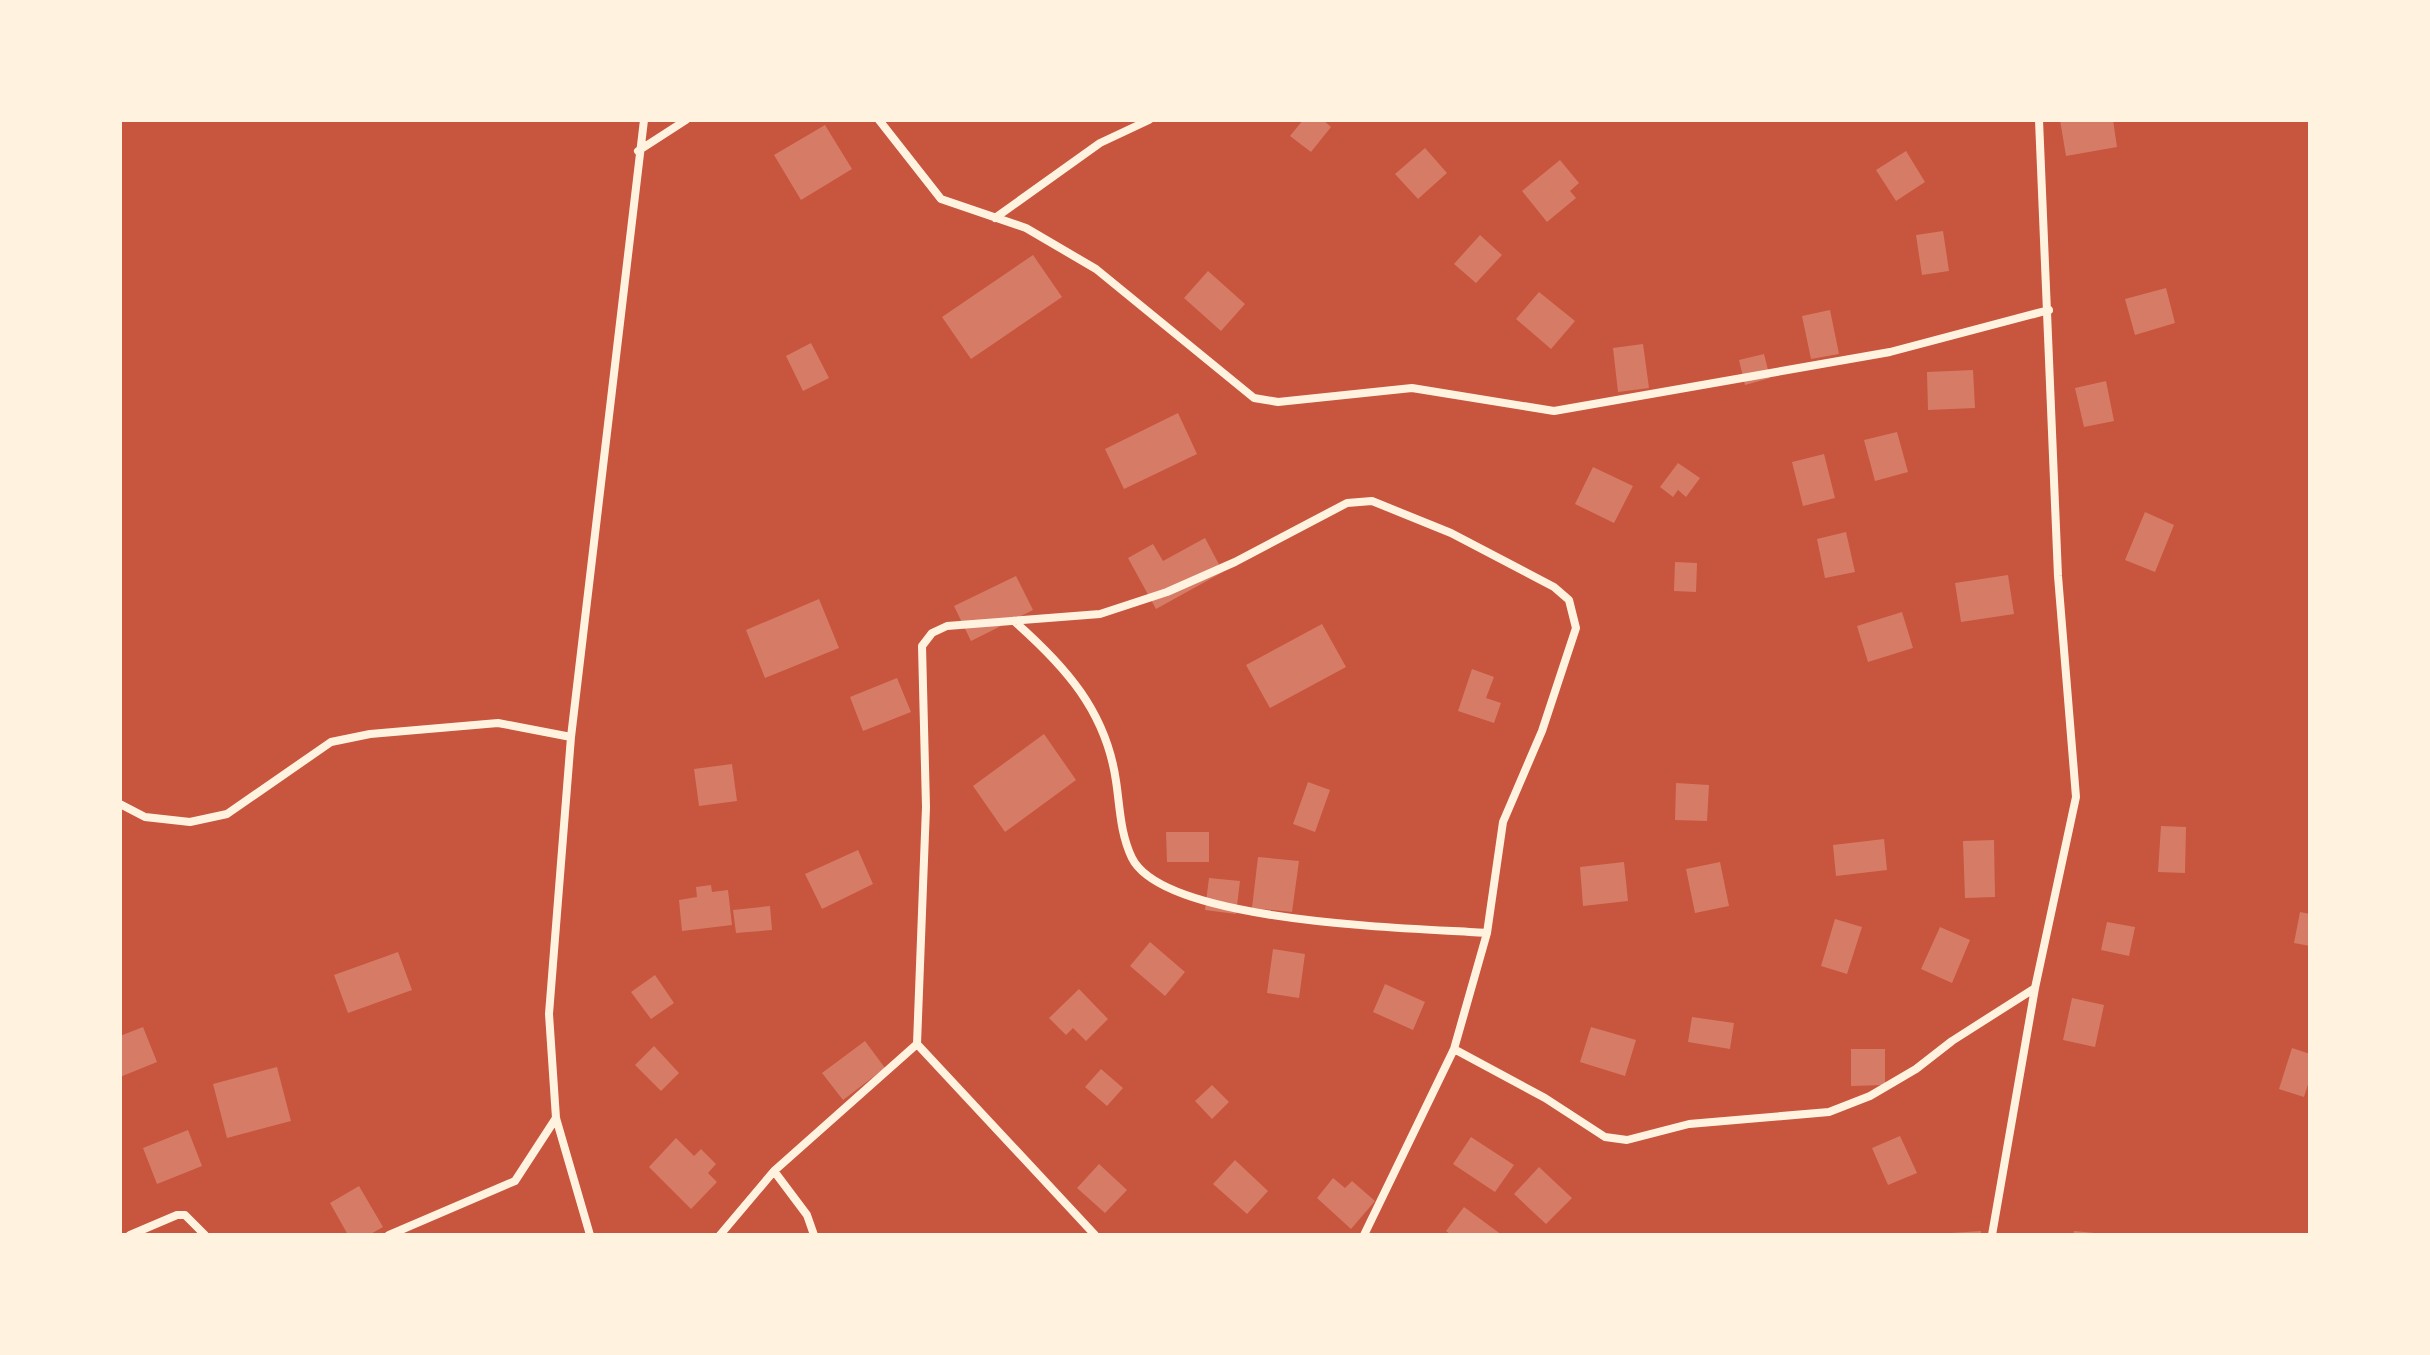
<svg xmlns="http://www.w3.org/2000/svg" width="2430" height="1355" font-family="Poppins,sans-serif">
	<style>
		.building { fill: #d67c66 }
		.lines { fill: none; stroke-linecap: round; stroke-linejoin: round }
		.minor { stroke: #fff3e0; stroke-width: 8 }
	</style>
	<rect width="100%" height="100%" fill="#c8553d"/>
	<path class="building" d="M 1303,120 L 1323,120 L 1331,127 L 1311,152 L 1290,136 Z
		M 2060,120 L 2113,120 L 2117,147 L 2066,156 Z
		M 825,125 L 852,169 L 801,200 L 774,155 Z
		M 1425,148 L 1447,173 L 1418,199 L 1395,174 Z
		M 1906,151 L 1925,182 L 1896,201 L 1876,170 Z
		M 1560,160 L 1579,183 L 1570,191 L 1576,198 L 1547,222 L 1522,191 Z
		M 1943,231 L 1949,271 L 1922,275 L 1916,235 Z
		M 1480,235 L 1502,255 L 1476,283 L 1454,264 Z
		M 1033,255 L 1062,297 L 971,359 L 942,317 Z
		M 1208,271 L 1245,304 L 1221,331 L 1184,298 Z
		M 2166,288 L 2175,323 L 2135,335 L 2125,299 Z
		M 1539,292 L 1575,321 L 1551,349 L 1516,319 Z
		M 1830,310 L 1839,354 L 1811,359 L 1802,316 Z
		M 811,343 L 829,378 L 803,391 L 786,356 Z
		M 1643,344 L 1649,388 L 1618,392 L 1613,348 Z
		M 1764,354 L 1770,378 L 1745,385 L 1739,360 Z
		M 1973,370 L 1975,408 L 1928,410 L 1927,372 Z
		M 2106,381 L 2114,421 L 2084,427 L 2075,388 Z
		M 1178,413 L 1197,454 L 1124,489 L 1105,449 Z
		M 1897,432 L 1908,472 L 1875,481 L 1864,440 Z
		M 1824,454 L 1835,498 L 1803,506 L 1792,462 Z
		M 1678,463 L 1700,478 L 1686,497 L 1678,490 L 1673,497 L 1660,487 Z
		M 1593,467 L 1633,486 L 1614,523 L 1575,504 Z
		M 2145,512 L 2174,525 L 2155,572 L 2125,560 Z
		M 1846,532 L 1855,572 L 1825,578 L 1817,539 Z
		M 1205,538 L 1223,572 L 1156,609 L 1128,558 L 1153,544 L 1163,561 Z
		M 1675,562 L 1697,563 L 1696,592 L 1674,591 Z
		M 2008,575 L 2014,614 L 1961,622 L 1955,583 Z
		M 1016,576 L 1033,610 L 971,641 L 954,606 Z
		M 819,599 L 839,648 L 765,678 L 746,630 Z
		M 1902,612 L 1913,648 L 1868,662 L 1857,626 Z
		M 1322,624 L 1346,667 L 1270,708 L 1246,665 Z
		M 1472,669 L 1494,677 L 1486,698 L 1501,703 L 1494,723 L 1458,711 Z
		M 897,678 L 911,712 L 863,731 L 850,697 Z
		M 1044,734 L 1076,780 L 1005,832 L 973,786 Z
		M 732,764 L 737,801 L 699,806 L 694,769 Z
		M 1308,782 L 1330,790 L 1315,832 L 1293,824 Z
		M 1676,783 L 1709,785 L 1707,821 L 1675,820 Z
		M 2161,826 L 2186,827 L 2185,873 L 2158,872 Z
		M 1166,832 L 1209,832 L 1209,862 L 1167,862 Z
		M 1884,839 L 1887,870 L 1836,876 L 1833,845 Z
		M 1994,840 L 1995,897 L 1965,898 L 1963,841 Z
		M 858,850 L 873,884 L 822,909 L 805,874 Z
		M 1258,857 L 1299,861 L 1292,912 L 1252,908 Z
		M 1624,862 L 1628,901 L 1583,906 L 1580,867 Z
		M 1720,862 L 1729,906 L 1695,913 L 1686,869 Z
		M 1209,878 L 1240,881 L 1236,914 L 1205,910 Z
		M 711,885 L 712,892 L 728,890 L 732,925 L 682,931 L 679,900 L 697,897 L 696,887 Z
		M 770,906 L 772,930 L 736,933 L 733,910 Z
		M 2300,912 L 2310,914 L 2310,946 L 2294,943 Z
		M 1835,919 L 1862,927 L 1847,974 L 1821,966 Z
		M 2107,922 L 2135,927 L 2129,956 L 2101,950 Z
		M 1940,927 L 1970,940 L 1952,983 L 1921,969 Z
		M 1150,942 L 1185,972 L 1165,996 L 1130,966 Z
		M 1273,949 L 1305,954 L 1299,998 L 1267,993 Z
		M 398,952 L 412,990 L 348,1013 L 334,975 Z
		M 655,975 L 674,1003 L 651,1019 L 631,992 Z
		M 1385,984 L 1425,1002 L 1413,1030 L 1373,1012 Z
		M 1079,989 L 1108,1019 L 1086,1041 L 1073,1028 L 1066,1035 L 1049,1018 Z
		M 2072,998 L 2104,1005 L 2095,1047 L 2063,1040 Z
		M 1692,1017 L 1734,1023 L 1730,1049 L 1688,1042 Z
		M 143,1027 L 157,1062 L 120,1077 L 120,1036 Z
		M 1591,1027 L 1636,1040 L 1625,1076 L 1580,1062 Z
		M 865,1041 L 885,1068 L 843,1100 L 822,1073 Z
		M 654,1046 L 679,1073 L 661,1091 L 635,1065 Z
		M 2292,1048 L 2310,1054 L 2310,1078 L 2304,1097 L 2279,1089 Z
		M 1851,1049 L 1885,1049 L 1885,1085 L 1851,1086 Z
		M 277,1067 L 291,1121 L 227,1138 L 213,1084 Z
		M 1101,1069 L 1123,1088 L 1107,1106 L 1085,1087 Z
		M 1212,1085 L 1229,1102 L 1212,1119 L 1195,1101 Z
		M 188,1130 L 202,1166 L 157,1184 L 143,1148 Z
		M 1900,1136 L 1917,1173 L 1888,1185 L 1872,1148 Z
		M 1471,1137 L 1514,1165 L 1495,1192 L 1453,1164 Z
		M 676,1138 L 694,1156 L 701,1149 L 716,1164 L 708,1173 L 717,1182 L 691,1209 L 649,1167 Z
		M 1235,1160 L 1268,1191 L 1247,1214 L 1213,1184 Z
		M 1099,1164 L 1127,1190 L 1105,1213 L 1077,1188 Z
		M 1539,1167 L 1572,1198 L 1546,1224 L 1514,1194 Z
		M 1333,1178 L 1345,1188 L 1352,1181 L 1375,1201 L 1351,1229 L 1317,1198 Z
		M 359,1186 L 383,1227 L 369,1235 L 348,1235 L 330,1203 Z
		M 1464,1207 L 1502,1235 L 1451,1235 L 1446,1231 Z
		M 1981,1231 L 1981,1235 L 1951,1235 L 1951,1233 Z
		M 2074,1231 L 2095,1233 L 2095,1235 L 2073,1235 Z"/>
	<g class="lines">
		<path class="minor" d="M 879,120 L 941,199 L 1026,228 L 1096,269 L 1254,398 L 1278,402 L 1412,388 L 1554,411 L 1890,352 L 2049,310
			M 638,151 L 686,120
			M 995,218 L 1100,143 L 1149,120
			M 1014,621 C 1065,666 1106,711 1116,781 C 1120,807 1120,833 1132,858 C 1165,924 1417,928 1487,933
			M 120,804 L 145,817 L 190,822 L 227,814 L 331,742 L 370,734 L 498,723 L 571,737
			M 1454,1049 L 1545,1098 L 1605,1137 L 1627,1140 L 1689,1124 L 1829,1112 L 1870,1096 L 1916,1069 L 1952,1041 L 2035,988
			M 774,1171 L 917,1044
			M 130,1235 L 177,1215 L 185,1215 L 205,1235
			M 389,1235 L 515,1181 L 556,1118
			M 590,1235 L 556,1118 L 549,1014 L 571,737 L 644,120
			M 720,1235 L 774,1171 L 807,1215 L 814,1235
			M 1095,1235 L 917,1044 L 926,807 L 922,646 L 932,633 L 947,626 L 1100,614 L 1167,592 L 1235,562 L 1347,503 L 1372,501 L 1451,533 L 1554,587 L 1569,600 L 1576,628 L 1542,731 L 1503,822 L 1487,933 L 1454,1049 L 1364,1235
			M 1992,1235 L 2035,988 L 2076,797 L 2058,576 L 2039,120"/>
	</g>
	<rect width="2430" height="1355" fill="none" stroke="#fff3e0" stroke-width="244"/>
</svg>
